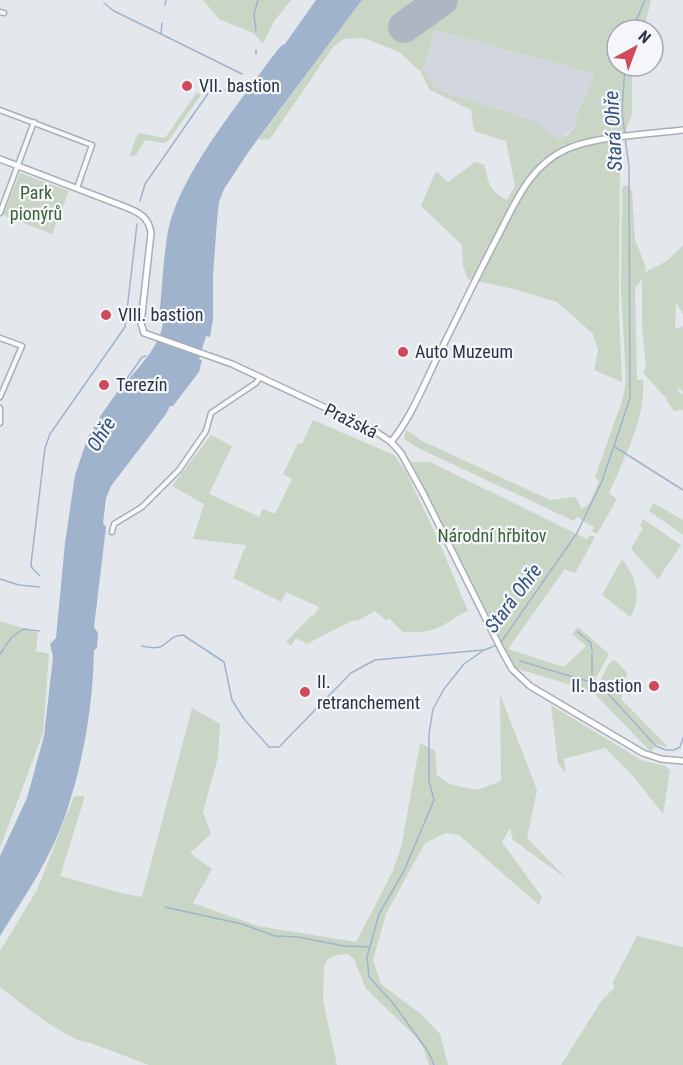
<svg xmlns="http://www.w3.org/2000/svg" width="683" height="1065" font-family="'Roboto Condensed',sans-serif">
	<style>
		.built { fill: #d2d6de }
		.green { fill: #c9d6c5; fill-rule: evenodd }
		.water { fill: #9fb4cc }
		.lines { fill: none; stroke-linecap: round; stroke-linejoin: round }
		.stream { stroke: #9fb4cc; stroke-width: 1.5 }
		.runway { stroke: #b0b6c1; stroke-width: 32 }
		.street-casing { stroke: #a9aeb7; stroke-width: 7 }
		.secondary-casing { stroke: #a9aeb7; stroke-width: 8 }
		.street { stroke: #f7f8fa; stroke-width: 4 }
		.secondary { stroke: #fff; stroke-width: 5 }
		.poi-dot { fill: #d1495b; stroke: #f4f6f9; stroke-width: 2 }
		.labels { text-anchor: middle; stroke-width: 4.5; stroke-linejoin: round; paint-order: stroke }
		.poi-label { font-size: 18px; fill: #2b3445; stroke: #f4f6f9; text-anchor: start }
		.park-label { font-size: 18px; fill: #3f6138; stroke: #f4f6f9 }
		.street-label { font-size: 18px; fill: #2b3445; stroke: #f4f6f9 }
		.water-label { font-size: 20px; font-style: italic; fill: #34527a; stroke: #f4f6f9 }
	</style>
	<rect width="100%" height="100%" fill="#e4e7ec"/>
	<path class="built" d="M 435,30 L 595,74 L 576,115 L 575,125 L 560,141 L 532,120 L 437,90 L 423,70 Z"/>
	<path class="green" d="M 203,0 L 291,0 L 275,20 L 263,43 L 253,33 L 219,19 Z
		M 362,0 L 651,0 L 644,30 L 617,30 L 617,66 L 636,66 L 632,77 L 632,115 L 620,144 L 619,309 L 622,382 L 594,370 L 598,350 L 593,334 L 557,302 L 514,289 L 468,279 L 463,266 L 462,245 L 421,206 L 436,171 L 448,182 L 475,162 L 484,164 C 489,183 488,190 507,200 L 515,186 L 506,141 L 474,131 L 471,110 L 429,89 L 420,71 L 399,52 L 364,38 L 344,39 L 333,47 L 270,139 L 258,140 ZM 435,30 L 595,74 L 576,116 L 575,125 L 569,134 L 560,140 L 532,120 L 437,90 L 423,70 Z
		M 197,92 L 201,95 L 168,141 L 163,143 L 145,140 L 136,155 L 129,157 L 138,133 L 165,138 Z
		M 20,173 L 69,191 L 52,234 L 3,215 Z
		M 625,185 L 629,186 L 632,192 L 635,240 L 646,267 L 645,272 L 667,261 L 683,245 L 683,315 L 676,302 L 675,329 L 683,326 L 683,392 L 676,386 L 679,392 L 683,394 L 683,410 L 674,411 L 666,400 L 667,399 L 643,373 L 646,367 L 642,326 L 642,279 L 635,288 L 637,380 L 643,380 C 646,419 624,458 609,493 L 617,499 L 597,534 L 592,531 L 594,527 L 577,517 L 574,521 L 418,448 L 404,439 L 406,430 L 419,438 L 420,440 L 550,500 L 573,497 L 577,499 L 581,509 L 589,504 L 599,482 L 595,477 L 623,398 L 626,379 L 621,291 L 622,188 Z
		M 313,420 L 394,455 L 406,472 L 436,535 L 468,611 C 457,615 451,621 442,626 C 431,632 415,633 403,632 L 389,618 L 386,620 L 375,611 L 359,620 L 351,621 L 307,644 L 296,638 L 291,646 L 286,642 L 312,615 L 314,616 L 319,607 L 286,592 L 281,602 L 233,578 L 246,545 L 193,539 L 204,504 L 172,486 L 211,435 L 232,446 L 209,494 L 259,517 L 263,509 L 275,514 L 292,479 L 283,474 L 298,443 L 302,444 Z
		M 411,462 L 430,462 L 587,539 L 590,535 L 595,537 L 575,573 L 565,569 L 508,649 L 564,667 L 586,646 L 572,634 L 578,627 L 609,654 L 587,694 L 587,690 L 515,668 Z
		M 653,503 L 683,520 L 683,535 L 649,511 Z
		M 643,519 L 681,545 L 658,579 L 631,549 L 643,528 L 640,526 Z
		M 622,559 C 635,575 643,599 630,617 L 602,595 Z
		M 0,621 L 38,633 L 36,651 L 49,654 L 43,733 L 0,848 Z
		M 615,660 L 627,673 L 621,699 L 669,748 L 657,744 L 651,752 L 594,693 L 610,662 Z
		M 500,694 L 537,790 L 527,838 L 567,879 L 513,840 L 510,828 L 502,842 L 542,897 L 539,905 L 459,835 L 446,833 L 425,843 L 386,914 L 373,960 L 381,984 L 421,1014 L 440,1034 L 448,1065 L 429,1065 L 423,1047 L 416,1037 L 366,989 L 354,959 L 348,954 C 338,954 326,956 324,967 L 323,1000 L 337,1065 L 149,1065 L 88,1042 C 72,1044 15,999 0,987 L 0,951 L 37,890 L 74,796 L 85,796 L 60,876 L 121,893 L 142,897 L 192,708 L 220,724 L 218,757 L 203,812 L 211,834 L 190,853 L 212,869 L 193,903 L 258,926 L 356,942 L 392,873 L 401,848 L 420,743 L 435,751 L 437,775 L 449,784 L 477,790 L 501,781 Z
		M 551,705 L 641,760 L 666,766 L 670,771 L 663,814 L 633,776 L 605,748 L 564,759 L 566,773 L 558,764 Z
		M 637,936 L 683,947 L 683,1065 L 561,1065 L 602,1000 L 614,988 L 613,982 Z"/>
	<path class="water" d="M 316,0 L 362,0 L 249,151 L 224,189 L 219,202 L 217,221 L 213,275 L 213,319 L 210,337 L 206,336 L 199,359 L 202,360 L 199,372 L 173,406 L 170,406 L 166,414 L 111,486 L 106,498 L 103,523 L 106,527 L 94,627 L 98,633 L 97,648 L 94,650 C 93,704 84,759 67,810 C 53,855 25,896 0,936 L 0,856 L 27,798 L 44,736 L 53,657 L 50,644 L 56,638 L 65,543 L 75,475 L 88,437 L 101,415 L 123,384 L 126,383 C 140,365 162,344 163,321 L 159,319 C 162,290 163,260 168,231 C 179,176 236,108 269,61 L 281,46 L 285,44 Z"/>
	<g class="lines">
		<path class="stream" d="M 104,3 L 114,11 L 161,34
			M 165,5 L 166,0
			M 162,23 L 161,34 L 242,74
			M 632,30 L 645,0
			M 256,31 L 254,14 L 258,0
			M 256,50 L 256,54
			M 625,134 L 622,112 L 625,66
			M 140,201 L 145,184 L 209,92 L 213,90 L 224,90
			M 124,383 L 142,357 L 146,356
			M 615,447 L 683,490
			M 40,576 L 32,568 L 31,564 L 45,448 L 50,434 L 125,327 L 137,224
			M 0,579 L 19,585 L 39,587
			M 578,632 L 591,643 L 592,651
			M 501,642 L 577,533 L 602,481 L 630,398 L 629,166 L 625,138
			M 142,646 C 171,653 163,636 183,635 L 224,662 L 232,700 L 244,719 L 269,747 L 279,747 L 351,673 L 375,660 L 483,650
			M 0,654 L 11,638 L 23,629 L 39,631
			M 592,654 L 592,680
			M 520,661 L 600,685 L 656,746 L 666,750 L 674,750 L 680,747 L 683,738
			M 165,907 L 242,924 L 275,936 L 298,937 L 344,946 L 369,947
			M 434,1065 L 429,1053 L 393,1003 L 369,977 L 367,957 L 379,914 L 404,871 L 434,800 L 429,781 L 429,734 L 433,709 L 444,689 L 464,664 L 484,650 L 497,645"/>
		<path class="runway" d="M 404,27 L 442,0"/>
		<g class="street-casing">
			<path id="street" d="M 0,12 L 4,13
				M 0,110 L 92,145 L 77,188
				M 0,213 L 34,122
				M 0,338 L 22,346 L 0,397
				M 0,408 L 0,423
				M 112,532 L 114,524 L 142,507 L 179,470 L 206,431 L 211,413 L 256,383 L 260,377"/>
		</g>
		<g class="secondary-casing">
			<path id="secondary" d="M 0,159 L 128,208 C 140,213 149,218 151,233 L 141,323 L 144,333 L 232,364 L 375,431 L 391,442 L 401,453 L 424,495 L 502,651 L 512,669 L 530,686 L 643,753 L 661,759 L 683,761
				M 391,442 C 410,419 422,389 435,362 C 456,320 476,278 498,236 C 515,203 530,165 567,149 C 595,136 651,134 683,130"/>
		</g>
		<use href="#street" class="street"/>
		<use href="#secondary" class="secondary"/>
	</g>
	<g class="poi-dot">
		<circle cx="187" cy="86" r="6"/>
		<circle cx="106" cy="315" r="6"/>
		<circle cx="403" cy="352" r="6"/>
		<circle cx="104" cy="385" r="6"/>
		<circle cx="654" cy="686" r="6"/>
		<circle cx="305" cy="692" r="6"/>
	</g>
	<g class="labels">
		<g class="poi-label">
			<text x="199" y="92">VII. bastion</text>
			<text x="118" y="321">VIII. bastion</text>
			<text x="415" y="358">Auto Muzeum</text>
			<text x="116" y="391">Terezín</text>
			<text x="317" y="688">II.<tspan x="317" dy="21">retranchement</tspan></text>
			<text x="642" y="692" text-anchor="end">II. bastion</text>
		</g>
		<g class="park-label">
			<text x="36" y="199">Park<tspan x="36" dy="21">pionýrů</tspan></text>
			<text x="492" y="542">Národní hřbitov</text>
		</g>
		<g class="street-label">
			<text transform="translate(351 421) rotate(26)" y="6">Pražská</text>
		</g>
		<g class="water-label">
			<text transform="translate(613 131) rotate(-93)" y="7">Stará Ohře</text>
			<text transform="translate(101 434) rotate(-58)" y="7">Ohře</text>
			<text transform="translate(513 598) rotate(-53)" y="7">Stará Ohře</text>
		</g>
	</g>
	<g transform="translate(635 48) rotate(41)"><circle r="28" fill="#f4f6f9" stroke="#a4a8b1" stroke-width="1.5"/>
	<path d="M0-4.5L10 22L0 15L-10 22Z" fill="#d1495b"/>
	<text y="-9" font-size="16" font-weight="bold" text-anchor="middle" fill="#2b3445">N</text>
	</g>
</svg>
